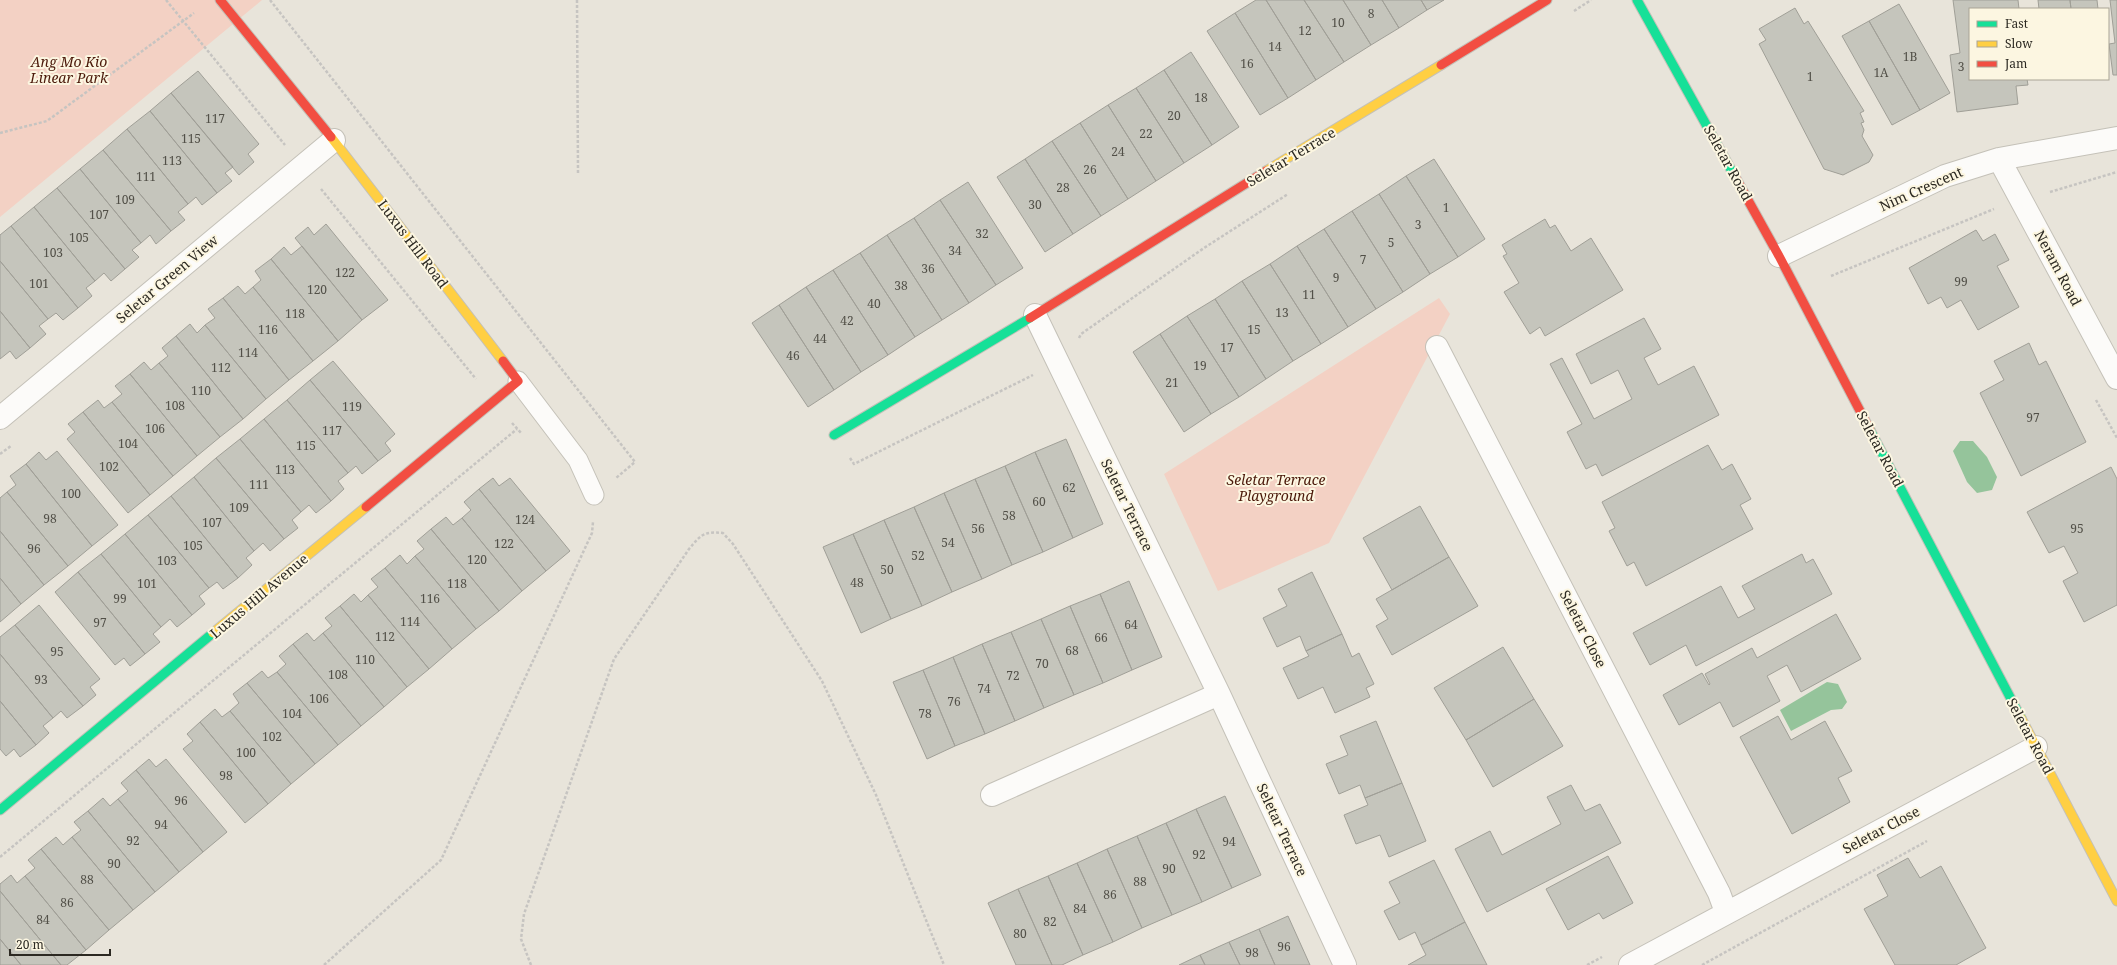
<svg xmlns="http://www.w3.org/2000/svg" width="2117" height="965" font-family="'Noto Serif',serif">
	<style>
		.green { fill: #f3d1c4 }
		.water { fill: #95c49b }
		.building { fill: #c5c5bc; stroke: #a09f97 }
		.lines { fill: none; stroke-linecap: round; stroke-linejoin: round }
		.lane-casing { stroke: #c4c1b8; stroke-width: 21 }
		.street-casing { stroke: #c4c1b8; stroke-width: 24 }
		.fast-casing { stroke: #c4c1b8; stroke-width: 11 }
		.slow-casing { stroke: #c4c1b8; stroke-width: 11 }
		.jam-casing { stroke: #c4c1b8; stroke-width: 11 }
		.path { stroke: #c6c4c1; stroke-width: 2.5; stroke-dasharray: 3 2; stroke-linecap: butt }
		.lane { stroke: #fcfbf9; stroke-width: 19 }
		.street { stroke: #fcfbf9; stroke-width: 22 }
		.fast { stroke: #16e098; stroke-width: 9 }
		.slow { stroke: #ffcf43; stroke-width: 9 }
		.jam { stroke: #f24e42; stroke-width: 9 }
		.labels { text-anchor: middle; stroke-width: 4; stroke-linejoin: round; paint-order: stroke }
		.number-label { font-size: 12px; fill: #525048 }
		.park-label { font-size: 14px; font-style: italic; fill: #4b190a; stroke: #fcf6e1 }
		.street-label { font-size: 14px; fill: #2c2922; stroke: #fcf6e1 }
	</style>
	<rect width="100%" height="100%" fill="#e8e4da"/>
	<path class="green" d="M 0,0 L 262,0 L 0,217 Z
		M 1439,298 L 1450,314 L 1329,543 L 1218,591 L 1164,474 Z"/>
	<path class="water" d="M 1960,441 L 1973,441 L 1987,457 L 1997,477 L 1992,490 L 1977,493 L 1967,482 L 1953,451 Z
		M 1827,682 L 1838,684 L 1847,702 L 1842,709 L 1831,710 L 1791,731 L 1780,710 Z"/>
	<path class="building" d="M 1256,0 L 1266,0 L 1316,80 L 1288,98 L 1235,13 Z
		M 1266,0 L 1304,0 L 1344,62 L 1316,80 Z
		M 1304,0 L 1343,0 L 1371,45 L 1344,62 Z
		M 1343,0 L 1382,0 L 1399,28 L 1371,45 Z
		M 1382,0 L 1421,0 L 1427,10 L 1399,28 Z
		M 1421,0 L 1444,0 L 1427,10 Z
		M 1953,0 L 2018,0 L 2019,9 L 1970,9 L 1970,79 L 2027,79 L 2028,85 L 2016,86 L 2018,104 L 1957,112 L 1950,55 L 1960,53 Z
		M 2038,0 L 2070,0 L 2071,9 L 2039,9 Z
		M 2070,0 L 2097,0 L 2098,9 L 2071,9 Z
		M 2110,0 L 2117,0 L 2117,75 L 2113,75 L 2109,44 L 2115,43 Z
		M 1899,4 L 1950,93 L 1920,110 L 1869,21 Z
		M 1795,8 L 1804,24 L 1808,21 L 1864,111 L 1860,113 L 1864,122 L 1861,123 L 1864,130 L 1862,136 L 1873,155 L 1869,162 L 1843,175 L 1824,169 L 1759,44 L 1766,40 L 1759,29 Z
		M 1235,13 L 1288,98 L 1260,115 L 1207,31 Z
		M 1869,21 L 1920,110 L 1892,125 L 1842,36 Z
		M 1191,52 L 1239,127 L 1212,145 L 1164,70 Z
		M 1164,70 L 1212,145 L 1184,163 L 1136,88 Z
		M 198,71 L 259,144 L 248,154 L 254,162 L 239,175 L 171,93 Z
		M 1136,88 L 1184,163 L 1156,181 L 1108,105 Z
		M 171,93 L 233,167 L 225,173 L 232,181 L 217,193 L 150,111 Z
		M 1108,105 L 1156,181 L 1128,199 L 1080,123 Z
		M 150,111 L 217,193 L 202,205 L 196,197 L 188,204 L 127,129 Z
		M 1080,123 L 1128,199 L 1101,216 L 1052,141 Z
		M 127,129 L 188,204 L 178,212 L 185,220 L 171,231 L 103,150 Z
		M 1052,141 L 1101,216 L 1073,234 L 1025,159 Z
		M 103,150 L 171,231 L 156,244 L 150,235 L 141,243 L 80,169 Z
		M 1025,159 L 1073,234 L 1045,252 L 997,177 Z
		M 1434,159 L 1485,239 L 1458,257 L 1406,176 Z
		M 80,169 L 141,243 L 132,250 L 139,257 L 125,269 L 57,188 Z
		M 1406,176 L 1458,257 L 1430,274 L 1379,194 Z
		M 968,182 L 1023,268 L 996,285 L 940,200 Z
		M 57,188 L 125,269 L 111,281 L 104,273 L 95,281 L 34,207 Z
		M 1379,194 L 1430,274 L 1403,292 L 1352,211 Z
		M 940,200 L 996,285 L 969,303 L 914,218 Z
		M 34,207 L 95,281 L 86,288 L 92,296 L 78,308 L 11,226 Z
		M 1352,211 L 1403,292 L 1376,309 L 1324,229 Z
		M 914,218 L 969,303 L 942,320 L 887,235 Z
		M 1545,219 L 1550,228 L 1555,225 L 1571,251 L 1591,238 L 1623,290 L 1545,336 L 1540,327 L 1530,334 L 1504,292 L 1519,283 L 1503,256 L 1507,254 L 1502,245 Z
		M 326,224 L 388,300 L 362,320 L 295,238 L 308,227 L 314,235 Z
		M 11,226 L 78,308 L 63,320 L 56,313 L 48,319 L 0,261 L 0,235 Z
		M 1324,229 L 1376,309 L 1348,327 L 1297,246 Z
		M 1976,230 L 1983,241 L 1995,234 L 2009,260 L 1997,266 L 2019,307 L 1978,330 L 1961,300 L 1947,308 L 1941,297 L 1928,304 L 1909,268 Z
		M 887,235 L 942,320 L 915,337 L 860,253 Z
		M 302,246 L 362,320 L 338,341 L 271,259 L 284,247 L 291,255 Z
		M 1297,246 L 1348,327 L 1321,344 L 1270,264 Z
		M 860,253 L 915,337 L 888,355 L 833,270 Z
		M 271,259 L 338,341 L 313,361 L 253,287 L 261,280 L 255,271 Z
		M 0,261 L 48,319 L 39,326 L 46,334 L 30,348 L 0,311 Z
		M 1270,264 L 1321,344 L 1293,361 L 1242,281 Z
		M 833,270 L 888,355 L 861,372 L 806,287 Z
		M 1242,281 L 1293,361 L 1266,379 L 1215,299 Z
		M 238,286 L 245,294 L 253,287 L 313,361 L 289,380 L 223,298 Z
		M 806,287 L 861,372 L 834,390 L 779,305 Z
		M 223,298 L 289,380 L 266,399 L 205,325 L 215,318 L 208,309 Z
		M 1215,299 L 1266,379 L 1239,397 L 1187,316 Z
		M 779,305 L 834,390 L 808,407 L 752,323 Z
		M 0,311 L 30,348 L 16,359 L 10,351 L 0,359 Z
		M 1187,316 L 1239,397 L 1211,414 L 1160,334 Z
		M 1644,318 L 1661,349 L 1644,358 L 1658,385 L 1694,366 L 1719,415 L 1602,476 L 1596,464 L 1586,469 L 1567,432 L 1582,424 L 1550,364 L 1562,358 L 1594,419 L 1632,399 L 1618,370 L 1591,384 L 1576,354 Z
		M 190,324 L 197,333 L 205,325 L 266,399 L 243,419 L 176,336 Z
		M 1160,334 L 1211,414 L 1184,432 L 1133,352 Z
		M 176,336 L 243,419 L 220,437 L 159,363 L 168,356 L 162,348 Z
		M 2029,343 L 2039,365 L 2046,361 L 2086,442 L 2021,476 L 1980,393 L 2004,380 L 1994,361 Z
		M 333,361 L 395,434 L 385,443 L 391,451 L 378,461 L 310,380 Z
		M 144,362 L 151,370 L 159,363 L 220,437 L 197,456 L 130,374 Z
		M 130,374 L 197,456 L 173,476 L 112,402 L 122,394 L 115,386 Z
		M 310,380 L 378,461 L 362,474 L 356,466 L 348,473 L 287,400 Z
		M 98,400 L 104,408 L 112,402 L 173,476 L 150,495 L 83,412 Z
		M 287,400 L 348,473 L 338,481 L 344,489 L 331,501 L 264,419 Z
		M 83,412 L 150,495 L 128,513 L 67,439 L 75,432 L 68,424 Z
		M 264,419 L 331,501 L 316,513 L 309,505 L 301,512 L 240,439 Z
		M 240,439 L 301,512 L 292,520 L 298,528 L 284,539 L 216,458 Z
		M 1066,439 L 1103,524 L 1073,538 L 1035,452 Z
		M 1708,445 L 1722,470 L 1732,464 L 1751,499 L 1740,505 L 1753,529 L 1646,586 L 1634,562 L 1627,566 L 1609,531 L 1615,528 L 1602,502 Z
		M 57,451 L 118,525 L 92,546 L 26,464 L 39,452 L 46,460 Z
		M 1035,452 L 1073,538 L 1043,552 L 1005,466 Z
		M 216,458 L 284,539 L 270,551 L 263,543 L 254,551 L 194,477 Z
		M 26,464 L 92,546 L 68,566 L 7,492 L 16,485 L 10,476 Z
		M 1005,466 L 1043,552 L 1012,565 L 975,479 Z
		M 2111,467 L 2117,479 L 2117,605 L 2084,622 L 2063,581 L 2078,573 L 2064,546 L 2049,553 L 2027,512 Z
		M 194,477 L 254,551 L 246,558 L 252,565 L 238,578 L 171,496 Z
		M 493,478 L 499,486 L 510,478 L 570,551 L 546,571 L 479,489 Z
		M 975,479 L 1012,565 L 982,579 L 944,493 Z
		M 479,489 L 546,571 L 522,591 L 462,518 L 471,510 L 464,502 Z
		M 7,492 L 68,566 L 44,585 L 0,531 L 0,498 Z
		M 944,493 L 982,579 L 952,592 L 914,507 Z
		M 171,496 L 238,578 L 223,589 L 217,582 L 209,588 L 148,515 Z
		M 1420,506 L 1449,557 L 1392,590 L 1363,538 Z
		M 914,507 L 952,592 L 922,606 L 884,520 Z
		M 148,515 L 209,588 L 199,596 L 205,604 L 192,615 L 125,534 Z
		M 446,517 L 453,525 L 462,518 L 522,591 L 499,611 L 431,529 Z
		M 884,520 L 922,606 L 891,619 L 853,534 Z
		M 431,529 L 499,611 L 476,629 L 415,556 L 424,549 L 417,541 Z
		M 0,531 L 44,585 L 21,604 L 0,578 Z
		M 125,534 L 192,615 L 177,627 L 170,619 L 161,627 L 101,554 Z
		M 853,534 L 891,619 L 861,633 L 823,547 Z
		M 101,554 L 161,627 L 153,634 L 160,642 L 145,654 L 78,572 Z
		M 1802,554 L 1806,563 L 1813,559 L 1832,594 L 1696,666 L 1686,645 L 1650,665 L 1633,633 L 1721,586 L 1738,618 L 1755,609 L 1742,586 Z
		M 400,555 L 407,564 L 415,556 L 476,629 L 452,649 L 385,568 Z
		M 1449,557 L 1478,606 L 1392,655 L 1376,626 L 1388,619 L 1376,599 Z
		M 385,568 L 452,649 L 429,669 L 368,595 L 378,587 L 371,579 Z
		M 78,572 L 145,654 L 130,666 L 124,658 L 115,665 L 55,592 Z
		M 1312,572 L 1342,634 L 1306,651 L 1300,636 L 1277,647 L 1263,618 L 1287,606 L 1278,589 Z
		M 0,578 L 21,604 L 0,622 Z
		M 1129,581 L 1162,657 L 1132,670 L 1100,594 Z
		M 354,594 L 361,602 L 368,595 L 429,669 L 407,687 L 340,606 Z
		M 1100,594 L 1132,670 L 1103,683 L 1070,606 Z
		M 39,605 L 100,679 L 90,687 L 96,695 L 83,706 L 15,625 Z
		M 340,606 L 407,687 L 384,707 L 323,633 L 332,626 L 325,618 Z
		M 1070,606 L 1103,683 L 1074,695 L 1041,619 Z
		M 1836,614 L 1861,659 L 1801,692 L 1787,665 L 1767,676 L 1780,701 L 1733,727 L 1720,702 L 1679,725 L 1663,695 L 1702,673 L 1709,685 L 1710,684 L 1705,674 L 1752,648 L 1757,658 Z
		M 1041,619 L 1074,695 L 1044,708 L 1011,632 Z
		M 15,625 L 83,706 L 67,718 L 61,711 L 53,718 L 0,654 L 0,637 Z
		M 1011,632 L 1044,708 L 1015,721 L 982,644 Z
		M 307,633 L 314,641 L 323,633 L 384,707 L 361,726 L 293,644 Z
		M 1342,634 L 1352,657 L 1359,653 L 1374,684 L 1366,688 L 1370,697 L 1335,713 L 1323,687 L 1298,699 L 1283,668 L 1309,656 L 1306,651 Z
		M 293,644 L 361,726 L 338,745 L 277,672 L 286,664 L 279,656 Z
		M 982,644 L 1015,721 L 985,734 L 953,657 Z
		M 1503,647 L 1534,699 L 1466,740 L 1434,688 Z
		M 0,654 L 53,718 L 43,726 L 49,733 L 36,745 L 0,701 Z
		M 953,657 L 985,734 L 955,746 L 923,670 Z
		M 923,670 L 955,746 L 927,759 L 893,682 Z
		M 262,671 L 268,678 L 277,672 L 338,745 L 315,764 L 247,683 Z
		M 247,683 L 315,764 L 291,784 L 230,711 L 239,703 L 233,694 Z
		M 1534,699 L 1563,746 L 1493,787 L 1466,740 Z
		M 0,701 L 36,745 L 20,757 L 14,749 L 6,756 L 0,749 Z
		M 215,709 L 222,717 L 230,711 L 291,784 L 268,804 L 200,722 Z
		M 1778,716 L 1791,740 L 1825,721 L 1852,771 L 1838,778 L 1850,802 L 1792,834 L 1740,737 Z
		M 1376,721 L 1402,783 L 1365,798 L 1360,785 L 1339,794 L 1326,764 L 1348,755 L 1340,736 Z
		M 200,722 L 268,804 L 245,823 L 183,749 L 193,741 L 187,734 Z
		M 149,759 L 156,767 L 166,759 L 227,832 L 203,852 L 136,770 Z
		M 136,770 L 203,852 L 179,872 L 118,799 L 128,791 L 121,783 Z
		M 1402,783 L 1426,841 L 1389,857 L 1380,835 L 1356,844 L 1344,815 L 1368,805 L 1365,798 Z
		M 1571,785 L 1585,811 L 1600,804 L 1621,843 L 1487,912 L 1455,849 L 1490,831 L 1502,855 L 1561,824 L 1547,797 Z
		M 1225,796 L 1261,875 L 1232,888 L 1196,809 Z
		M 103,798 L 110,806 L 118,799 L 179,872 L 155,892 L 88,811 Z
		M 1196,809 L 1232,888 L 1202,902 L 1166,823 Z
		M 88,811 L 155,892 L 133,910 L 72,837 L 81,830 L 74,822 Z
		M 1166,823 L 1202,902 L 1172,915 L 1137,836 Z
		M 1137,836 L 1172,915 L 1142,928 L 1107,849 Z
		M 56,837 L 63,845 L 72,837 L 133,910 L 109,930 L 41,849 Z
		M 41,849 L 109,930 L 86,950 L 25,876 L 35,868 L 28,860 Z
		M 1107,849 L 1142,928 L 1113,942 L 1077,863 Z
		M 1608,856 L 1633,903 L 1603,919 L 1599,913 L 1568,930 L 1546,889 Z
		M 1908,858 L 1920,878 L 1941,866 L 1986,948 L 1956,965 L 1895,965 L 1864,909 L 1888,896 L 1877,875 Z
		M 1434,860 L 1465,922 L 1421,945 L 1415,932 L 1399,940 L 1384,911 L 1400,903 L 1389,882 Z
		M 1077,863 L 1113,942 L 1083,955 L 1048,876 Z
		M 11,875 L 17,883 L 25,876 L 86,950 L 67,965 L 61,965 L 0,891 L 0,884 Z
		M 1048,876 L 1083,955 L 1062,965 L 1052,965 L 1018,889 Z
		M 1018,889 L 1052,965 L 1016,965 L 988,903 Z
		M 0,891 L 61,965 L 21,965 L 0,939 Z
		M 1288,916 L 1310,965 L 1275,965 L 1259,929 Z
		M 1465,922 L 1487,965 L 1408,965 L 1426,955 L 1421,945 Z
		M 1259,929 L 1275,965 L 1240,965 L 1229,942 Z
		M 0,939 L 21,965 L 0,965 Z
		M 1229,942 L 1240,965 L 1205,965 L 1200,955 Z
		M 1200,955 L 1205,965 L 1179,965 Z"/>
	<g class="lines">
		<g class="lane-casing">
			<path id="lane" d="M 518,381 L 578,460 L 594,495"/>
		</g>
		<g class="street-casing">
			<path id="street" d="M 1999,159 L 2117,378
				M 1779,256 L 1945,176 L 1999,159 L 2117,138
				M 1035,315 L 1219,694 L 1345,965
				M 1437,347 L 1719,893 L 1726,912
				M 0,418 L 334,140
				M 992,795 L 1219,694
				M 1630,965 L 2036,747"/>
		</g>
		<g class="fast-casing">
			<path id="fast" d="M 1637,0 L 1734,175
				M 1870,430 L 2021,718
				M 834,435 L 1030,318
				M 0,810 L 213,633"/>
		</g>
		<g class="slow-casing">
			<path id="slow" d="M 331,137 L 503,361
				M 1266,171 L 1441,65
				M 213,633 L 366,507
				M 2021,718 L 2117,901"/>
		</g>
		<g class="jam-casing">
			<path id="jam" d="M 220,0 L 331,137
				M 1441,65 L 1547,0
				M 1734,175 L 1779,256 L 1870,430
				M 1030,318 L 1266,171
				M 366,507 L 518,381 L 503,361"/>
		</g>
		<path class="path" d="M 166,0 L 285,145
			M 270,0 L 635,462 L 616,478
			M 577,0 L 578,174
			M 1574,11 L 1591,0
			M 0,133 L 47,121 L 194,13
			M 321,189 L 476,379
			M 2050,192 L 2117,172
			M 1831,276 L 1994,209
			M 1079,338 L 1081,334 L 1204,248 L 1288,194
			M 2096,400 L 2117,438
			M 512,423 L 522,434
			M 0,454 L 11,446
			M 850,458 L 854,464 L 1033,375
			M 0,857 L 517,429
			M 324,965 L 441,860 L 592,533 L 593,522
			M 531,965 L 521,939 L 524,914 L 614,659 L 689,549 C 701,535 703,531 723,533 L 733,544 L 822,681 L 876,795 L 944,965
			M 1587,965 L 1602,957
			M 1702,965 L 1927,841"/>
		<use href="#lane" class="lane"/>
		<use href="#street" class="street"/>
		<use href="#fast" class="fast"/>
		<use href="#slow" class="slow"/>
		<use href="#jam" class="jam"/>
	</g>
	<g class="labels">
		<g class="number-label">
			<text x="1371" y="18">8</text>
			<text x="1338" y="27">10</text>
			<text x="1305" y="35">12</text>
			<text x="1275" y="51">14</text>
			<text x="1910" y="61">1B</text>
			<text x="1247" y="68">16</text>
			<text x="1961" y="71">3</text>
			<text x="1881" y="77">1A</text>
			<text x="1810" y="81">1</text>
			<text x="1201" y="102">18</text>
			<text x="1174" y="120">20</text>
			<text x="215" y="123">117</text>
			<text x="1146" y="138">22</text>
			<text x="191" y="143">115</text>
			<text x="1118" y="156">24</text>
			<text x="172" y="165">113</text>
			<text x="1090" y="174">26</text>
			<text x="146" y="181">111</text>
			<text x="1063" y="192">28</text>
			<text x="125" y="204">109</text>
			<text x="1035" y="209">30</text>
			<text x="1446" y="212">1</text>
			<text x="99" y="219">107</text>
			<text x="1418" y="229">3</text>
			<text x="982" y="238">32</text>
			<text x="79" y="242">105</text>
			<text x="1391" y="247">5</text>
			<text x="955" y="255">34</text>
			<text x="53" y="257">103</text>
			<text x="1363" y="264">7</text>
			<text x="928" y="273">36</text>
			<text x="345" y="277">122</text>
			<text x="1336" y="282">9</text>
			<text x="1961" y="286">99</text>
			<text x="39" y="288">101</text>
			<text x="901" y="290">38</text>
			<text x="317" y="294">120</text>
			<text x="1309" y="299">11</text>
			<text x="874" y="308">40</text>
			<text x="1282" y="317">13</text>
			<text x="295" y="318">118</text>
			<text x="847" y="325">42</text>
			<text x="268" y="334">116</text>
			<text x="1254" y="334">15</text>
			<text x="820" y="343">44</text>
			<text x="1227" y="352">17</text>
			<text x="248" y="357">114</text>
			<text x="793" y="360">46</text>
			<text x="1200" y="370">19</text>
			<text x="221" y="372">112</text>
			<text x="1172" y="387">21</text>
			<text x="201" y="395">110</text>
			<text x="175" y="410">108</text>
			<text x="352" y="411">119</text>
			<text x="2033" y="422">97</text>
			<text x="155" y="433">106</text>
			<text x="332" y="435">117</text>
			<text x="128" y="448">104</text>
			<text x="306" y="450">115</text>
			<text x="109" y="471">102</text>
			<text x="285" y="474">113</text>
			<text x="259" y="489">111</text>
			<text x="1069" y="492">62</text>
			<text x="71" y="498">100</text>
			<text x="1039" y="506">60</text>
			<text x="239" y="512">109</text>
			<text x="1009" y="520">58</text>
			<text x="50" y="523">98</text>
			<text x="525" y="524">124</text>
			<text x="212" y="527">107</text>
			<text x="978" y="533">56</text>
			<text x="2077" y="533">95</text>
			<text x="948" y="547">54</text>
			<text x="504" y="548">122</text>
			<text x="193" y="550">105</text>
			<text x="34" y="553">96</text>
			<text x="918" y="560">52</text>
			<text x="477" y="564">120</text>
			<text x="167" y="565">103</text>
			<text x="887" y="574">50</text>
			<text x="857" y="587">48</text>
			<text x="147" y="588">101</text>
			<text x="457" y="588">118</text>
			<text x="120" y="603">99</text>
			<text x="430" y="603">116</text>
			<text x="410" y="626">114</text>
			<text x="100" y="627">97</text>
			<text x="1131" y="629">64</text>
			<text x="385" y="641">112</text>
			<text x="1101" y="642">66</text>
			<text x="1072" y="655">68</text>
			<text x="57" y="656">95</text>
			<text x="365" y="664">110</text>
			<text x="1042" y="668">70</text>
			<text x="338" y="679">108</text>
			<text x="1013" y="680">72</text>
			<text x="41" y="684">93</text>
			<text x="984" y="693">74</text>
			<text x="319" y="703">106</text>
			<text x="954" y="706">76</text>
			<text x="292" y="718">104</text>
			<text x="925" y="718">78</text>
			<text x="272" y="741">102</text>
			<text x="246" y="757">100</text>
			<text x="226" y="780">98</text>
			<text x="181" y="805">96</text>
			<text x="161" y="829">94</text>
			<text x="133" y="845">92</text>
			<text x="1229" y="846">94</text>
			<text x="1199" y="859">92</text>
			<text x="114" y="868">90</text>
			<text x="1169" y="873">90</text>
			<text x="87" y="884">88</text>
			<text x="1140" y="886">88</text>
			<text x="1110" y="899">86</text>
			<text x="67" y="907">86</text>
			<text x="1080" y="913">84</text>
			<text x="43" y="924">84</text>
			<text x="1050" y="926">82</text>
			<text x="1020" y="938">80</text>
			<text x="1284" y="951">96</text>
			<text x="1252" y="957">98</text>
		</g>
		<g class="park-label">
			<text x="69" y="67">Ang Mo Kio<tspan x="69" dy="16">Linear Park</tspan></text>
			<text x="1276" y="485">Seletar Terrace<tspan x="1276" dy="16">Playground</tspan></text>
		</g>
		<g class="street-label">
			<text transform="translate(1291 157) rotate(-31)" y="5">Seletar Terrace</text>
			<text transform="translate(1728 163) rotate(61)" y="5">Seletar Road</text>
			<text transform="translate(1921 189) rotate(-24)" y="5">Nim Crescent</text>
			<text transform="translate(413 244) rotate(53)" y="5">Luxus Hill Road</text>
			<text transform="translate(2058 268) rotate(62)" y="5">Neram Road</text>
			<text transform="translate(167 279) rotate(-40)" y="5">Seletar Green View</text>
			<text transform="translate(1880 449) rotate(62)" y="5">Seletar Road</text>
			<text transform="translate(1127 505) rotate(64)" y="5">Seletar Terrace</text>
			<text transform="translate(259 596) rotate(-40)" y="5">Luxus Hill Avenue</text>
			<text transform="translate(1583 629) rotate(63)" y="5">Seletar Close</text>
			<text transform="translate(2030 736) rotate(62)" y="5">Seletar Road</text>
			<text transform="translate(1282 830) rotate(65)" y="5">Seletar Terrace</text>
			<text transform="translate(1881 830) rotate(-28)" y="5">Seletar Close</text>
		</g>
	</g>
	<rect x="1969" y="8" width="140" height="72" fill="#fcf6e1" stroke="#a9a495"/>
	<rect x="1977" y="21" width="20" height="6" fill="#16e098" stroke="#a9a495"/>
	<text x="2005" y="28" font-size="12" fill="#2c2922">Fast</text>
	<rect x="1977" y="41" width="20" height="6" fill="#ffcf43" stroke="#a9a495"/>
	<text x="2005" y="48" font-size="12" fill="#2c2922">Slow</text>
	<rect x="1977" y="61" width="20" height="6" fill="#f24e42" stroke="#a9a495"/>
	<text x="2005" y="68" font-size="12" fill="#2c2922">Jam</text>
	<path d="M10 949v6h100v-6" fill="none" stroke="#2c2922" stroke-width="2"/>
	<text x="16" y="949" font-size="12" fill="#2c2922" stroke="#fcf6e1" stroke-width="3" paint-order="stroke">20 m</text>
</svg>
